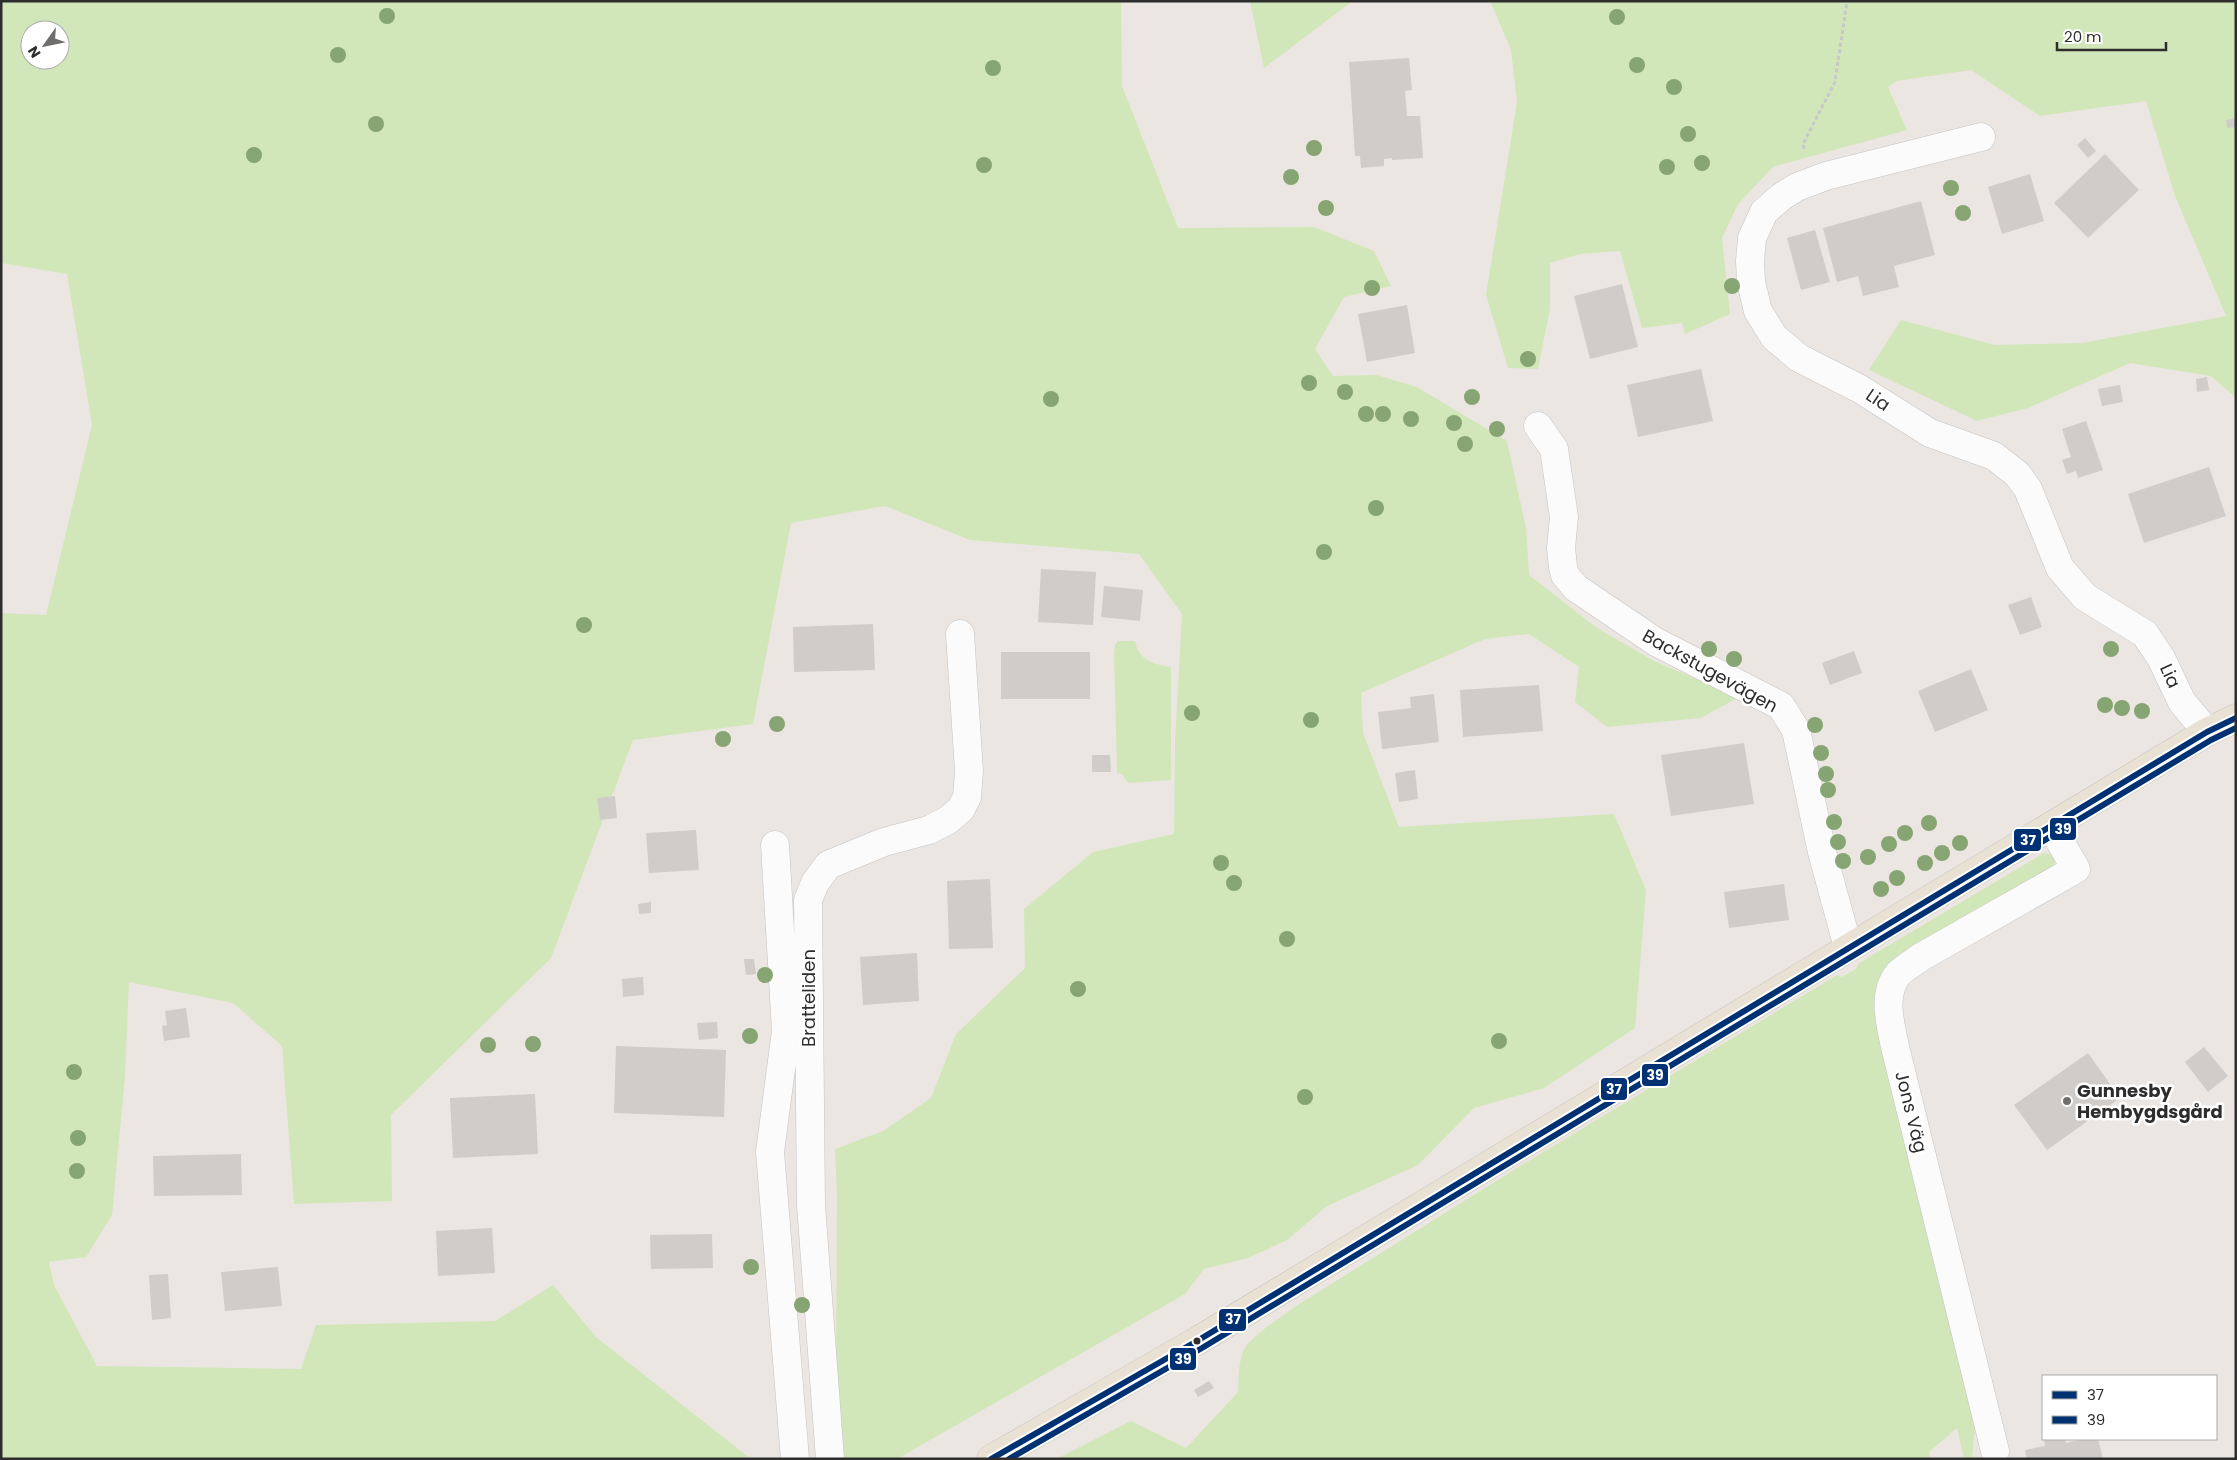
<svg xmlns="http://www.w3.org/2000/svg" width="2237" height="1460" font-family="Poppins,sans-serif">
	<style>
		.green { fill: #d2e7b9; fill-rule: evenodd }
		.building { fill: #d0ccc9 }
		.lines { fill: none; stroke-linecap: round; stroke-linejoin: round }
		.minor-casing { stroke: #c4c3c3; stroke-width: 29 }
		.major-casing { stroke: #c6c4c3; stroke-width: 29 }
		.path { stroke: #c8c8c8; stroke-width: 3; stroke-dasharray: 4 2.5; stroke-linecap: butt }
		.minor { stroke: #fcfbfb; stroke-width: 28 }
		.major { stroke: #e8e1d4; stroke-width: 28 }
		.bus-1-casing { stroke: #fff; stroke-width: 10 }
		.bus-2-casing { stroke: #fff; stroke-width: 10 }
		.bus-1 { stroke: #003273; stroke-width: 6 }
		.bus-2 { stroke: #003273; stroke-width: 6 }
		.tree { fill: #86a572 }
		.poi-dot { fill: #706e6c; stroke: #fff; stroke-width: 2 }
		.bus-dot { fill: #2d2d2d; stroke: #fff; stroke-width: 2 }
		.labels { text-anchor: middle; stroke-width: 5; stroke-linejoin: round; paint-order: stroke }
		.street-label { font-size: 18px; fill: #2d2d2d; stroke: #fff }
		.poi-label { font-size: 18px; font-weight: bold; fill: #2d2d2d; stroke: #fff; text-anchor: start }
		.line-badge { stroke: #fff; stroke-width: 2 }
		.badge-label { font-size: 14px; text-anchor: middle; font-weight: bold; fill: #fff }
	</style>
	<rect width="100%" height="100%" fill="#ebe6e2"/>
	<path class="green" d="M 1,1 L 1121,1 L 1122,86 L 1178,228 L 1314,227 L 1374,251 L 1391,286 L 1344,297 L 1315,349 L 1333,376 L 1377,375 L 1417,387 L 1507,441 L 1526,528 L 1529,575 L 1597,628 L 1654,661 L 1739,697 L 1701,718 L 1607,727 L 1575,702 L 1579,667 L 1529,634 L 1485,639 L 1361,693 L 1363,733 L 1399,827 L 1614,814 L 1646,890 L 1635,1028 L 1544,1088 L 1474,1108 L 1418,1165 L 1327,1206 L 1287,1240 L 1248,1258 L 1204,1269 L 1185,1294 L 897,1459 L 844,1459 L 836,1375 L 837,1196 L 835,1149 L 883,1131 L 931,1098 L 956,1034 L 1025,968 L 1024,909 L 1093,852 L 1174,834 L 1175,740 L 1182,614 L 1139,554 L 970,540 L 885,506 L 791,523 L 753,724 L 633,740 L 551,958 L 391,1115 L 392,1201 L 294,1204 L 282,1046 L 233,1003 L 129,982 L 125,1076 L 112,1215 L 86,1257 L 49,1262 L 54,1285 L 97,1366 L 301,1369 L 316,1325 L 495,1321 L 553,1285 L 596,1337 L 751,1459 L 1,1459 L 1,613 L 46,615 L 92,425 L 67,274 L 1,263 ZM 30,30 L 60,30 L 60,60 L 30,60 Z
		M 1250,1 L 1350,1 L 1350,3 L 1264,68 Z
		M 1490,1 L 2236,1 L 2236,398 L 2211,376 L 2130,363 L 2028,408 L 1977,421 L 1869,370 L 1901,320 L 1995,345 L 2082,343 L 2226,316 L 2175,196 L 2146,101 L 2040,116 L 1971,70 L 1897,81 L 1888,87 L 1907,130 L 1773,167 L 1738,204 L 1722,238 L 1730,314 L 1685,334 L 1682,323 L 1642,328 L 1620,251 L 1580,254 L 1550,263 L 1550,309 L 1538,369 L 1508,368 L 1486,295 L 1517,102 L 1511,50 Z
		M 1118,641 L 1135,641 C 1139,661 1154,664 1171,667 L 1171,780 L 1128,783 L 1122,774 L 1117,773 L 1114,654 L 1115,645 Z
		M 2044,853 L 2052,855 L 2055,860 L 2053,870 L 1891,970 L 1975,1425 L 1972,1459 L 1964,1459 L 1957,1428 L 1929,1452 L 1930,1459 L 1056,1459 L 1131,1421 L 1186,1448 L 1238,1392 C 1239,1379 1238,1362 1244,1349 C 1251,1336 1283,1316 1296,1306 L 1517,1168 L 1837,975 L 1842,977 L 1856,969 L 1859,963 Z"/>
	<path class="building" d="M 1409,58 L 1412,90 L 1405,91 L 1407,116 L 1420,116 L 1423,158 L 1392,160 L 1392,158 L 1384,159 L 1384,166 L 1361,168 L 1360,156 L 1355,156 L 1349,62 Z
		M 2236,118 L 2236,127 L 2227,128 L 2226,120 Z
		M 2085,138 L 2096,151 L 2088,158 L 2077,145 Z
		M 2105,154 L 2139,190 L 2088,238 L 2054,203 Z
		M 2030,174 L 2044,221 L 2002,234 L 1988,187 Z
		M 1921,201 L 1935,255 L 1894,266 L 1899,287 L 1863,296 L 1858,276 L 1837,282 L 1823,228 Z
		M 1815,230 L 1830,282 L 1801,290 L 1787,238 Z
		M 1622,284 L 1638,347 L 1590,359 L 1574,296 Z
		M 1407,305 L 1415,353 L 1367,362 L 1358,314 Z
		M 1701,369 L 1713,421 L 1638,437 L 1627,385 Z
		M 2207,377 L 2209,390 L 2197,392 L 2196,379 Z
		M 2120,385 L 2123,402 L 2102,406 L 2098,389 Z
		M 2086,421 L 2103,470 L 2078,478 L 2076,471 L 2067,474 L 2062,460 L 2071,457 L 2062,429 Z
		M 2209,467 L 2226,516 L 2144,543 L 2128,494 Z
		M 1041,569 L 1096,572 L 1093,625 L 1038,622 Z
		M 1104,586 L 1143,590 L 1140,621 L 1101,617 Z
		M 2031,597 L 2042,627 L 2020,635 L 2008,605 Z
		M 873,624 L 875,670 L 794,672 L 793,627 Z
		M 1854,651 L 1862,673 L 1830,685 L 1822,663 Z
		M 1001,652 L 1090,652 L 1090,699 L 1001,699 Z
		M 1971,669 L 1988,710 L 1935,732 L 1918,691 Z
		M 1539,685 L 1543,731 L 1463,737 L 1460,690 Z
		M 1434,694 L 1439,742 L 1382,749 L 1378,712 L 1411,708 L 1410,697 Z
		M 1744,743 L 1754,804 L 1671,816 L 1661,755 Z
		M 1092,755 L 1110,755 L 1111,772 L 1092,772 Z
		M 1415,770 L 1418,799 L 1399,802 L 1395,773 Z
		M 615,796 L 617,818 L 600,820 L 597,798 Z
		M 696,830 L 699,870 L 649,873 L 646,833 Z
		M 990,879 L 993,948 L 949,949 L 947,881 Z
		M 1784,884 L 1789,920 L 1729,928 L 1724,892 Z
		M 651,902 L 651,913 L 639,914 L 638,904 Z
		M 917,953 L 919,1001 L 863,1005 L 860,957 Z
		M 744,959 L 754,959 L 756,974 L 746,975 Z
		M 643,977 L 644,995 L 623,997 L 622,979 Z
		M 186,1008 L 190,1037 L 164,1041 L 162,1026 L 167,1025 L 165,1011 Z
		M 717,1022 L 718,1038 L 699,1040 L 697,1023 Z
		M 616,1046 L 726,1050 L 724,1117 L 614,1113 Z
		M 2204,1047 L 2228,1076 L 2208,1092 L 2185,1062 Z
		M 2088,1053 L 2120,1098 L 2047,1150 L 2014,1105 Z
		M 535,1094 L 538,1154 L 453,1158 L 450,1098 Z
		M 241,1154 L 242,1195 L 154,1196 L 153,1156 Z
		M 492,1228 L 495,1273 L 438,1276 L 436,1231 Z
		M 712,1234 L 713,1268 L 651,1269 L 650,1235 Z
		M 278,1267 L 282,1306 L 225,1311 L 221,1272 Z
		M 168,1274 L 171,1318 L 152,1320 L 149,1275 Z
		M 1209,1381 L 1214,1388 L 1198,1397 L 1194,1390 Z
		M 2044,1439 L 2065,1439 L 2066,1443 L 2083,1439 L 2098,1439 L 2103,1459 L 2027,1459 L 2025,1450 L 2045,1446 Z"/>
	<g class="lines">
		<g class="minor-casing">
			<path id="minor" d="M 1981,137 L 1826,176 L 1797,187 L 1781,197 L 1764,212 L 1752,238 L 1750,261 L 1751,282 L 1758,311 L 1774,337 L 1799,358 L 1860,389 L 1930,433 L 1994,456 L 2017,474 L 2028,489 L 2060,568 L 2085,597 L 2145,634 L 2161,658 L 2182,702 L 2207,732
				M 1538,426 L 1554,449 L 1564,517 L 1561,548 L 1563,567 L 1565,575 L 1576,588 L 1656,642 L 1781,706 L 1796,730 L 1822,852 L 1848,947
				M 775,845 L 786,1031 L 770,1152 L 795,1459
				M 1995,1451 L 1896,1051 C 1891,1026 1881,996 1898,974 C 1904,968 1914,962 1921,957 L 2076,869 L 2051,826
				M 830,1459 L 811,1205 L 808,900 L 815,883 L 828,865 L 884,842 L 929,830 L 948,820 L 961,809 L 967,797 L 969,771 L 960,634"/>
		</g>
		<g class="major-casing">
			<path id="major" d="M 991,1459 L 1197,1341 L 2207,732 L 2236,718"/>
		</g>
		<path class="path" d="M 1804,149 L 1803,144 L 1835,82 L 1847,1"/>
		<use href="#minor" class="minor"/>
		<use href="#major" class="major"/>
		<g class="bus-1-casing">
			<path id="bus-1" d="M 991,1459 L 1197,1341 L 2207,732 L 2236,718"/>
		</g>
		<g class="bus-2-casing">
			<path id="bus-2" d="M 1009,1459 L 1202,1348 L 2211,740 L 2236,728"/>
		</g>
		<use href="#bus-1" class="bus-1"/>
		<use href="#bus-2" class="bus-2"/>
	</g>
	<g class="tree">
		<circle cx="387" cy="16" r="8"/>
		<circle cx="1617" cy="17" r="8"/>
		<circle cx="338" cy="55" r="8"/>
		<circle cx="1637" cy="65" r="8"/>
		<circle cx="993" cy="68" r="8"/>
		<circle cx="1674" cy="87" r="8"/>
		<circle cx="376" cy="124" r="8"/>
		<circle cx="1688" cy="134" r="8"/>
		<circle cx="1314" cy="148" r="8"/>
		<circle cx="254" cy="155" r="8"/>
		<circle cx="1702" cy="163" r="8"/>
		<circle cx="984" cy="165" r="8"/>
		<circle cx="1667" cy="167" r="8"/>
		<circle cx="1291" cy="177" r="8"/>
		<circle cx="1951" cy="188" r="8"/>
		<circle cx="1326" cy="208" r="8"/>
		<circle cx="1963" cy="213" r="8"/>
		<circle cx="1732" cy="286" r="8"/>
		<circle cx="1372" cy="288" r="8"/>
		<circle cx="1528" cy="359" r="8"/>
		<circle cx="1309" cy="383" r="8"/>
		<circle cx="1345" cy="392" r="8"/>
		<circle cx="1472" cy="397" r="8"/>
		<circle cx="1051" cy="399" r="8"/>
		<circle cx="1366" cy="414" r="8"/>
		<circle cx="1383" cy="414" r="8"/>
		<circle cx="1411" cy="419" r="8"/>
		<circle cx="1454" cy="423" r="8"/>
		<circle cx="1497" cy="429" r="8"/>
		<circle cx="1465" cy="444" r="8"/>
		<circle cx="1376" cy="508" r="8"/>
		<circle cx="1324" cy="552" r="8"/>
		<circle cx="584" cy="625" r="8"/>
		<circle cx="1709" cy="649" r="8"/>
		<circle cx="2111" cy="649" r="8"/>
		<circle cx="1734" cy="659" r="8"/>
		<circle cx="2105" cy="705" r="8"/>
		<circle cx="2122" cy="708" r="8"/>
		<circle cx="2142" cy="711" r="8"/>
		<circle cx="1192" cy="713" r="8"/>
		<circle cx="1311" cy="720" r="8"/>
		<circle cx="777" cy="724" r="8"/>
		<circle cx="1815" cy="725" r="8"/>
		<circle cx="723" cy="739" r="8"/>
		<circle cx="1821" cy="753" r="8"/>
		<circle cx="1826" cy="774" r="8"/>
		<circle cx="1828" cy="790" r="8"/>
		<circle cx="1834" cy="822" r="8"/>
		<circle cx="1929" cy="823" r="8"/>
		<circle cx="1905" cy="833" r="8"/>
		<circle cx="1838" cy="842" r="8"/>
		<circle cx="1960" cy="843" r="8"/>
		<circle cx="1889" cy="844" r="8"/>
		<circle cx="1942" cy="853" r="8"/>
		<circle cx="1868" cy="857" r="8"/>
		<circle cx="1843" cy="861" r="8"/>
		<circle cx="1221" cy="863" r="8"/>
		<circle cx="1925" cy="863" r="8"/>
		<circle cx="1897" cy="878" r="8"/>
		<circle cx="1234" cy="883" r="8"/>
		<circle cx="1881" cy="889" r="8"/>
		<circle cx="1287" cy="939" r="8"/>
		<circle cx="765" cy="975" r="8"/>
		<circle cx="1078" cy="989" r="8"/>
		<circle cx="750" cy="1036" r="8"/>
		<circle cx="1499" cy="1041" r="8"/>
		<circle cx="533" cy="1044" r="8"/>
		<circle cx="488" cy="1045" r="8"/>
		<circle cx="74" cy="1072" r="8"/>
		<circle cx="1305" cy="1097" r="8"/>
		<circle cx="78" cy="1138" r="8"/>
		<circle cx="77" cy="1171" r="8"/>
		<circle cx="751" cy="1267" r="8"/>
		<circle cx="802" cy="1305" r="8"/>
	</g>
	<circle class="poi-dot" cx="2067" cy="1101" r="5"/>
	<circle class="bus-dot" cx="1197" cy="1341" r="4.5"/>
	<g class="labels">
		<g class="street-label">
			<text transform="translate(1878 400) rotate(34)" y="6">Lia</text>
			<text transform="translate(1710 671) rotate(29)" y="6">Backstugevägen</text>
			<text transform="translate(2170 676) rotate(65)" y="6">Lia</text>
			<text transform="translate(809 998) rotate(-90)" y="6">Bratteliden</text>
			<text transform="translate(1911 1112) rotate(76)" y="6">Jons Väg</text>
		</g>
		<g class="poi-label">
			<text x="2077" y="1097">Gunnesby<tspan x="2077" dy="21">Hembygdsgård</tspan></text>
		</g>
	</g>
	<g class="line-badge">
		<rect x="2049" y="817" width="28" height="24" rx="5" fill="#003273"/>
		<rect x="2013" y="828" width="29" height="24" rx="5" fill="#003273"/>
		<rect x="1641" y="1063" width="28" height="24" rx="5" fill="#003273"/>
		<rect x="1600" y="1077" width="28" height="24" rx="5" fill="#003273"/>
		<rect x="1218" y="1308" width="29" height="24" rx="5" fill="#003273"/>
		<rect x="1169" y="1347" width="28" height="24" rx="5" fill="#003273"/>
	</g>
	<g class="badge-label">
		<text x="2063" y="834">39</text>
		<text x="2028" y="845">37</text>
		<text x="1655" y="1080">39</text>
		<text x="1614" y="1094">37</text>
		<text x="1233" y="1324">37</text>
		<text x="1183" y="1364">39</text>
	</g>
	<rect width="2237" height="1460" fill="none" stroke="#2d2d2d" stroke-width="5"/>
	<rect x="2042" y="1375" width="175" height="65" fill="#ffffff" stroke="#ababab"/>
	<rect x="2052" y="1391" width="25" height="8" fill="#003273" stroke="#ababab"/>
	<text x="2087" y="1400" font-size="15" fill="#2d2d2d">37</text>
	<rect x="2052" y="1416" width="25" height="8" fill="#003273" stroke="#ababab"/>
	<text x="2087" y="1425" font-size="15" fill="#2d2d2d">39</text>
	<g transform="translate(45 45) rotate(237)"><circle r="24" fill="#ffffff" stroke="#ababab"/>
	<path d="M0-4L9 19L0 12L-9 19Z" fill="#706e6c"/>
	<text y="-8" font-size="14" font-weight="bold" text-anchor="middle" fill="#2d2d2d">N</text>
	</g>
	<path d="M2057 42v8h109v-8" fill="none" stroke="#2d2d2d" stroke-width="2.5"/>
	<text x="2064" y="42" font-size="15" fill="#2d2d2d" stroke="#ffffff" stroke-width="4" paint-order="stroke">20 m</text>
</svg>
